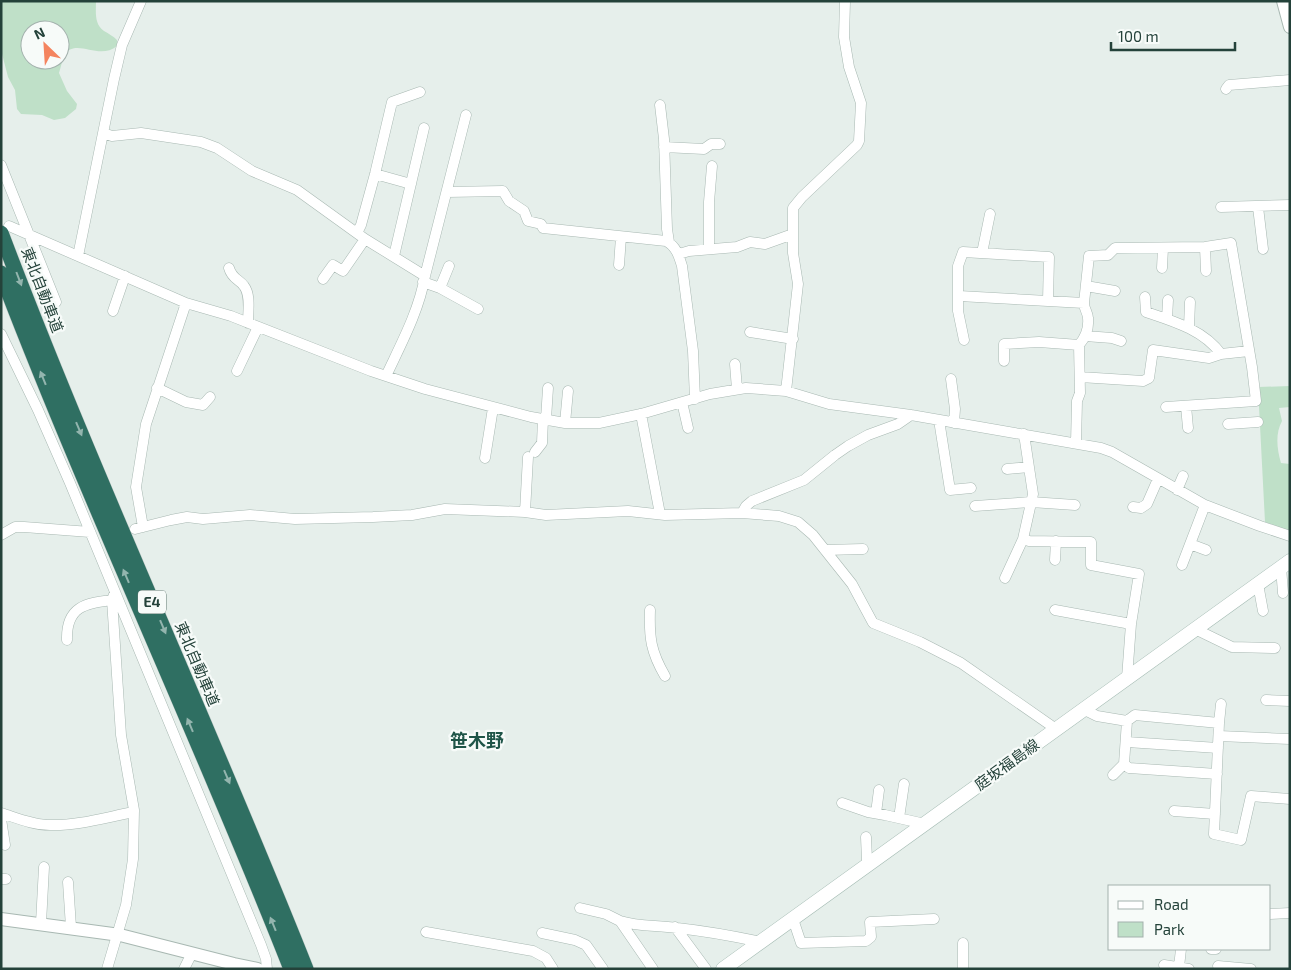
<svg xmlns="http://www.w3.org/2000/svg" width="1291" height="970" font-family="'Exo 2','Noto Sans JP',sans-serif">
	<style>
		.green { fill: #bfe0c8; fill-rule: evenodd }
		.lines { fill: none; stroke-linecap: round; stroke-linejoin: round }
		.minor-casing { stroke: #a8b8b2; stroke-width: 11 }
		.tertiary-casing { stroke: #a8b8b2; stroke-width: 14 }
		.secondary-casing { stroke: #a4bbb3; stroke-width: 15 }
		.motorway-casing { stroke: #c2cac8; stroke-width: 16 }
		.minor { stroke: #fff; stroke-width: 10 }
		.tertiary { stroke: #fff; stroke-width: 12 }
		.secondary { stroke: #fff; stroke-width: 14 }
		.motorway { stroke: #2f6f62; stroke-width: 15 }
		.oneway { fill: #93b5ae }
		.labels { text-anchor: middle; stroke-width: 4.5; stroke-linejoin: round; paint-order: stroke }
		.shield { fill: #f7fbf9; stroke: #637a73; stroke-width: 1 }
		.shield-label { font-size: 14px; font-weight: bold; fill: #24423a }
		.street-label { font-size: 15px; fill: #24423a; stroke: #f7fbf9 }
		.quarter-label { font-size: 18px; font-weight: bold; fill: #1f5548; stroke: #f7fbf9 }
	</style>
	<rect width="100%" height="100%" fill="#e6efeb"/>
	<path class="green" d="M 1,1 L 96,1 C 96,12 94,24 104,31 C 109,34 113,36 117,40 L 117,46 C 99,61 77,38 65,54 C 62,60 61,67 59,73 L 67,91 L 77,104 L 76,109 L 65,118 L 54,120 L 42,115 L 21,114 L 17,109 L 15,90 L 8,77 L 1,50 ZM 30,30 L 60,30 L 60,60 L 30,60 Z
		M 1290,386 L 1290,407 L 1279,408 L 1282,421 C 1275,434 1277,449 1281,463 L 1290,464 L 1290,531 L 1265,522 L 1258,387 Z"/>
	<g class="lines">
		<g class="minor-casing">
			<path id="minor" d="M 1226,89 L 1229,85 L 1290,80
				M 660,105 L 664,139 L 667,229 L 669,242
				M 103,133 L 112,136 L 141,133 L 201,142 L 217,148 L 252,171 L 297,190 L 365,239 L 425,276 C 419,311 401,344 386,376
				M 664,147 L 704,149 L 711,144 L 720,144
				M 1,165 L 56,302
				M 375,174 L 411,184
				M 447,192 L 503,191 L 509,201 L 524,211 L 528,221 L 541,224 L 543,228 L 666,241 C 676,246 679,256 682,266 L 693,351 L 695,399
				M 1221,207 L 1290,205
				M 1258,207 L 1263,249
				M 9,226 L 186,303 L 231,316 L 371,371 L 425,389 L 531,417 L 565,423 L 599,423 L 641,414 L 710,394 L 746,388 L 786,391 L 829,404 L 911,415 L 1101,448 L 1112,452 L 1205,505 L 1260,526 L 1290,536
				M 357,233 L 361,225 L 375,174 L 392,102 L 420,92
				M 1205,247 L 1206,271
				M 709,249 L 709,202 L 712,166
				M 982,253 L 990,214
				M 679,254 L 689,251 L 737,247 L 750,242 L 765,244 L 793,234
				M 78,256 L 114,79 L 122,45 L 141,1
				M 394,256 L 424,128
				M 619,265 L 621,237
				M 229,268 C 232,279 239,279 244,286 C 251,295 248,312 248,323
				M 1162,268 L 1163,248
				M 425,276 L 466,115
				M 323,279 L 333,265 L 343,271 L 365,239
				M 423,282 L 440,288 L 478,309
				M 1086,286 L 1115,291
				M 440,288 L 449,266
				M 959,296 L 1084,303
				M 1145,297 L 1146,312 C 1173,321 1204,330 1221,354 L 1249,351
				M 113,311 L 125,276
				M 1167,319 L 1168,300
				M 1189,327 L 1190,302
				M 750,332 L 793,339
				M 1,334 L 38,410 L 70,483 L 261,945 L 266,959 L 267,969
				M 1085,336 L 1112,338 L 1121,341
				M 964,340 L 958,311 L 958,266 L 963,252 L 1049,257 L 1048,301
				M 1004,361 L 1004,344 L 1039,342 L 1079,345
				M 735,364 L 737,389
				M 237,371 L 258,327
				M 1080,377 L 1143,381 L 1149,378 L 1153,350 L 1209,358 L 1221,354
				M 951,379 L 955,409 L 954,423
				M 157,388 L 186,402 L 203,405 L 210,397
				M 786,391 L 798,284 L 793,253 L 793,208 L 802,197 L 857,145 L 859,141 L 861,103 L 849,67 L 844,37 L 845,1
				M 682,402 L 688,428
				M 1186,406 L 1188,428
				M 641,414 L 660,514
				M 546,419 L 548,388
				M 939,420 L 950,490 L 971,488
				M 565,423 L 568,391
				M 1228,424 L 1258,422
				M 1076,443 L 1077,401 L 1080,393 L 1079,345 C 1085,338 1089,328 1088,318 C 1088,313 1084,309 1084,303 L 1089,256 L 1108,255 L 1115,248 L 1205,247 L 1231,243 L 1252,367 L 1256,401 L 1166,407
				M 535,452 L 542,443 L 543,419
				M 485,458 L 493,408
				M 1007,469 L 1029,467
				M 1177,490 L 1183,476
				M 975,506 L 1031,502 L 1075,505
				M 1133,507 L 1141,508 L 1147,504 L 1158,479
				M 525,512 L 528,457
				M 742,513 L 746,506 L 752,501 L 804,480 L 835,455 L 848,446 L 868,435 L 898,424 L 911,415
				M 143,527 L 136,487 L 146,424 L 186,303
				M 135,529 L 171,520 L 187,517 L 203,519 L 250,515 L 295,519 L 373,517 L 412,515 L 445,509 L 525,512 L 546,515 L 628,511 L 665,515 L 742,513 L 779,516 L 798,522 L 813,535 L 852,584 L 873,623 L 920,642 L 961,663 L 1056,729
				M 1,535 L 15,527 L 24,527 L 90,532
				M 1023,539 L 1029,541 L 1091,542 L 1091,565 L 1139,574 L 1131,624 L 1127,678
				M 1190,544 L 1206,550
				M 825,550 L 863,549
				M 1055,560 L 1056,541
				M 1182,565 L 1205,505
				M 1281,567 L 1283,593
				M 1005,578 L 1023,539 L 1033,494 L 1024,434
				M 1258,584 L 1263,611
				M 650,610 C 649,638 651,652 665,676
				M 1055,610 L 1131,624
				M 1195,629 L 1232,647 L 1275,648
				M 67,640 C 66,607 85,603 112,600
				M 1266,700 L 1290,701
				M 1083,709 L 1097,716 L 1127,721 L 1135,715 L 1219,723 L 1214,834 L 1241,840 L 1251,796 L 1290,799
				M 1127,721 L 1124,764 L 1129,768 L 1217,774
				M 1219,723 L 1221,704
				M 1219,736 L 1290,739
				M 1127,742 L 1218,748
				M 1113,775 L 1124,764
				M 842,803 L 868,812 L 885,815 L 925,824
				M 1174,811 L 1215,814
				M 1,813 C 17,818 33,825 50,825 C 77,826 107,817 134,812
				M 876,813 L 879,790
				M 899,818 L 904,784
				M 1,819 L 5,845
				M 866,837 L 867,860 L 870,864
				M 1,879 L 6,879
				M 68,882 L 71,927
				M 580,908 L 606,914 L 620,921 L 653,969
				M 1270,914 L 1290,913
				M 793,919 L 801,943 L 866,941 L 871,937 L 870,922 L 934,919
				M 620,921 C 639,927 657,925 677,928 C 705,931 733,936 761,942
				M 41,923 L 44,867
				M 675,927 L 706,969
				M 426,932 L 533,951 L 546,958 L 553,969
				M 542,933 L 575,940 L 586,945 L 603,969
				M 1211,949 L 1216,949
				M 1164,965 L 1189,969
				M 1218,966 L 1251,969
				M 1179,967 L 1181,949
				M 107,969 L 126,905 L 133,859 L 134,810 L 121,735 L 112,600 L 115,592
				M 184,969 L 192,953
				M 963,969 L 963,943"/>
		</g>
		<g class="tertiary-casing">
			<path id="tertiary" d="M 1283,1 L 1290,27
				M 1,919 L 120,935 L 234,964 L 258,969"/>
		</g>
		<g class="secondary-casing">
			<path id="secondary" d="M 723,969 L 1290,561"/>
		</g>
		<g class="motorway-casing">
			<path id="motorway" d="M 1,233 C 95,481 208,722 306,969
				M 1,273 C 91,508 199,735 291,969"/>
		</g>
		<use href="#minor" class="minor"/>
		<use href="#tertiary" class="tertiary"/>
		<use href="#secondary" class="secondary"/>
		<use href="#motorway" class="motorway"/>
	</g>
	<defs><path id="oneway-solid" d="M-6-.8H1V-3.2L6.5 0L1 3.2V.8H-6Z" transform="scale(1.25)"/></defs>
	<g class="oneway">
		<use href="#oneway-solid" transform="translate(19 279) rotate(69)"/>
		<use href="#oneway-solid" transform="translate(43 378) rotate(-112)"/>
		<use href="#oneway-solid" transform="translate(79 429) rotate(67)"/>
		<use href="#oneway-solid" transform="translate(126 576) rotate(-113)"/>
		<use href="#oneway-solid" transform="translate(163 627) rotate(67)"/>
		<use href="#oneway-solid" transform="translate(190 725) rotate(-113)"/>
		<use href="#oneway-solid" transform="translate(227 777) rotate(67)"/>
		<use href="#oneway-solid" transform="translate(273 924) rotate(-112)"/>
	</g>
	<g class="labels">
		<rect class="shield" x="138" y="590.5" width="28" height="23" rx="4"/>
		<g class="shield-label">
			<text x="152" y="607">E4</text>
		</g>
		<g class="street-label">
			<text transform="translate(42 290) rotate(69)" y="5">東北自動車道</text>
			<text transform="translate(197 664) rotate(67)" y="5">東北自動車道</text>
			<text transform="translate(1007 765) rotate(-36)" y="5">庭坂福島線</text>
		</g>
		<g class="quarter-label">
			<text x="477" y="747">笹木野</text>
		</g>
	</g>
	<rect width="1291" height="970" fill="none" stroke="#24423a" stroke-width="5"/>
	<rect x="1108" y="885" width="162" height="65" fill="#f7fbf9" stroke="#a3b1ad"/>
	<rect x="1118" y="901" width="25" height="8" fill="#ffffff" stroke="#a3b1ad"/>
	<text x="1154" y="910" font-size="15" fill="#24423a">Road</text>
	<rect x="1118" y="922" width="25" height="15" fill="#bfe0c8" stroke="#a3b1ad"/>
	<text x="1154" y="935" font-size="15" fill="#24423a">Park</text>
	<g transform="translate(45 45) rotate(335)"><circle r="24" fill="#f7fbf9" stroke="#a3b1ad"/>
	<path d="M0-4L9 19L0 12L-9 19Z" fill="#f4845f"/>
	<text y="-8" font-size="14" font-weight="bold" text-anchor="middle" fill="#24423a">N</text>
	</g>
	<path d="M1111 42v8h124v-8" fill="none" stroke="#24423a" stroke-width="2.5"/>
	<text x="1118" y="42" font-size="15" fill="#24423a" stroke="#f7fbf9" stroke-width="4" paint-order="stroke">100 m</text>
</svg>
